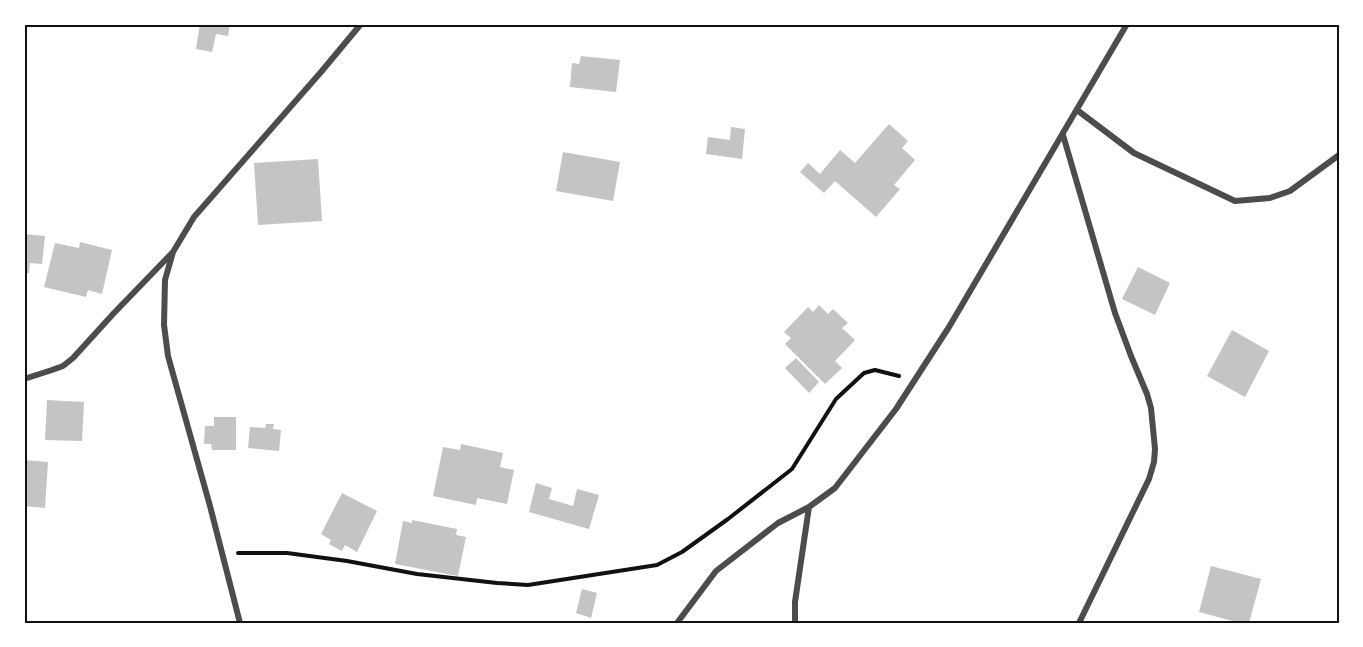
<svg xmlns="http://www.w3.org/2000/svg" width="1363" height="647" font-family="'Nunito Sans',sans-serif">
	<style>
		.building { fill: #c4c4c4 }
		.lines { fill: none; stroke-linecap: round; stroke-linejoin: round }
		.path { stroke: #111; stroke-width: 4 }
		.minor { stroke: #4c4c4c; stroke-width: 6 }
		.neatline { fill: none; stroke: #111; stroke-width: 2 }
	</style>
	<rect width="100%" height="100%" fill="#fff"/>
	<path class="building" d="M 200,24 L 230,24 L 228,36 L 216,34 L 212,52 L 196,49 Z
		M 581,56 L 620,60 L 616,92 L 570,87 L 572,63 L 579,64 Z
		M 889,124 L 908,141 L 902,148 L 915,160 L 894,185 L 900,189 L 876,217 L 835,181 L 824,193 L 800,172 L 808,163 L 820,174 L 840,150 L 855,163 Z
		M 731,127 L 745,129 L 742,159 L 706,154 L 708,137 L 730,140 Z
		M 563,152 L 620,162 L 613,201 L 556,191 Z
		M 318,159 L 322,221 L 258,225 L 254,163 Z
		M 24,234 L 45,236 L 42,264 L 30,263 L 29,273 L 24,273 Z
		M 80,242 L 112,250 L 102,294 L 88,290 L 86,297 L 44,287 L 55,243 L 79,248 Z
		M 1138,267 L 1170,283 L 1155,315 L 1122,299 Z
		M 819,305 L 828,314 L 833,309 L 848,323 L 842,328 L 855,340 L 835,361 L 842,368 L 825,384 L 785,344 L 791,338 L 784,332 L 808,307 L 813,312 Z
		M 1232,330 L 1269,351 L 1245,397 L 1207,376 Z
		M 796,358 L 819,382 L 809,393 L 785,368 Z
		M 47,400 L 84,402 L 82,441 L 45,440 Z
		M 214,417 L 236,417 L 236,450 L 212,450 L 211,444 L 204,444 L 205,426 L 214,426 Z
		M 266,424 L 274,424 L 273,429 L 281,430 L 279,451 L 248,448 L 250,427 L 265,428 Z
		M 461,444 L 503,453 L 500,467 L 514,470 L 507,504 L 477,498 L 476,505 L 433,496 L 443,447 L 460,450 Z
		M 24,460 L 48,462 L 45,508 L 24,506 Z
		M 536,483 L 552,488 L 549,499 L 573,506 L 577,489 L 599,495 L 589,529 L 529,512 Z
		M 342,493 L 377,511 L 357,552 L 345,545 L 342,551 L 329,544 L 331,540 L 321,534 Z
		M 412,520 L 457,529 L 456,535 L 466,537 L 458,576 L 395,564 L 403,521 L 412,523 Z
		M 1211,566 L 1261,579 L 1249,623 L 1240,623 L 1199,612 Z
		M 582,589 L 597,593 L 591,618 L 576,613 Z"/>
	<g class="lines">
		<path class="path" d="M 238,553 L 287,553 L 347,561 L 417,574 L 497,583 L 528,585 L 657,565 L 682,552 L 728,519 L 792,469 L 836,399 L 864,373 L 875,370 L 899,376"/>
		<path class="minor" d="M 1077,110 L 1134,153 L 1235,201 L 1270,198 L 1290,191 L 1339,155
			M 1063,135 L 1115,313 L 1131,356 L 1147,394 L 1151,408 L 1155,449 L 1154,462 L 1149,479 L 1079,623
			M 24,379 L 52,370 L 63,366 L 73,358 L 114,313 L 173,252
			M 240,623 L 210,506 L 168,356 L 164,325 L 165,280 L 173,252 L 194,217 L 321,72 L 361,24
			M 677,623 L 716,571 L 778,523 L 809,507 L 835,488 L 896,409 L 949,327 L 1127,24
			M 795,623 L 795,602 L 809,507"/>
	</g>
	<rect width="1363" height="647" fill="none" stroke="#ffffff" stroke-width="51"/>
	<rect x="26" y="26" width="1312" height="596" class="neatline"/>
</svg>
